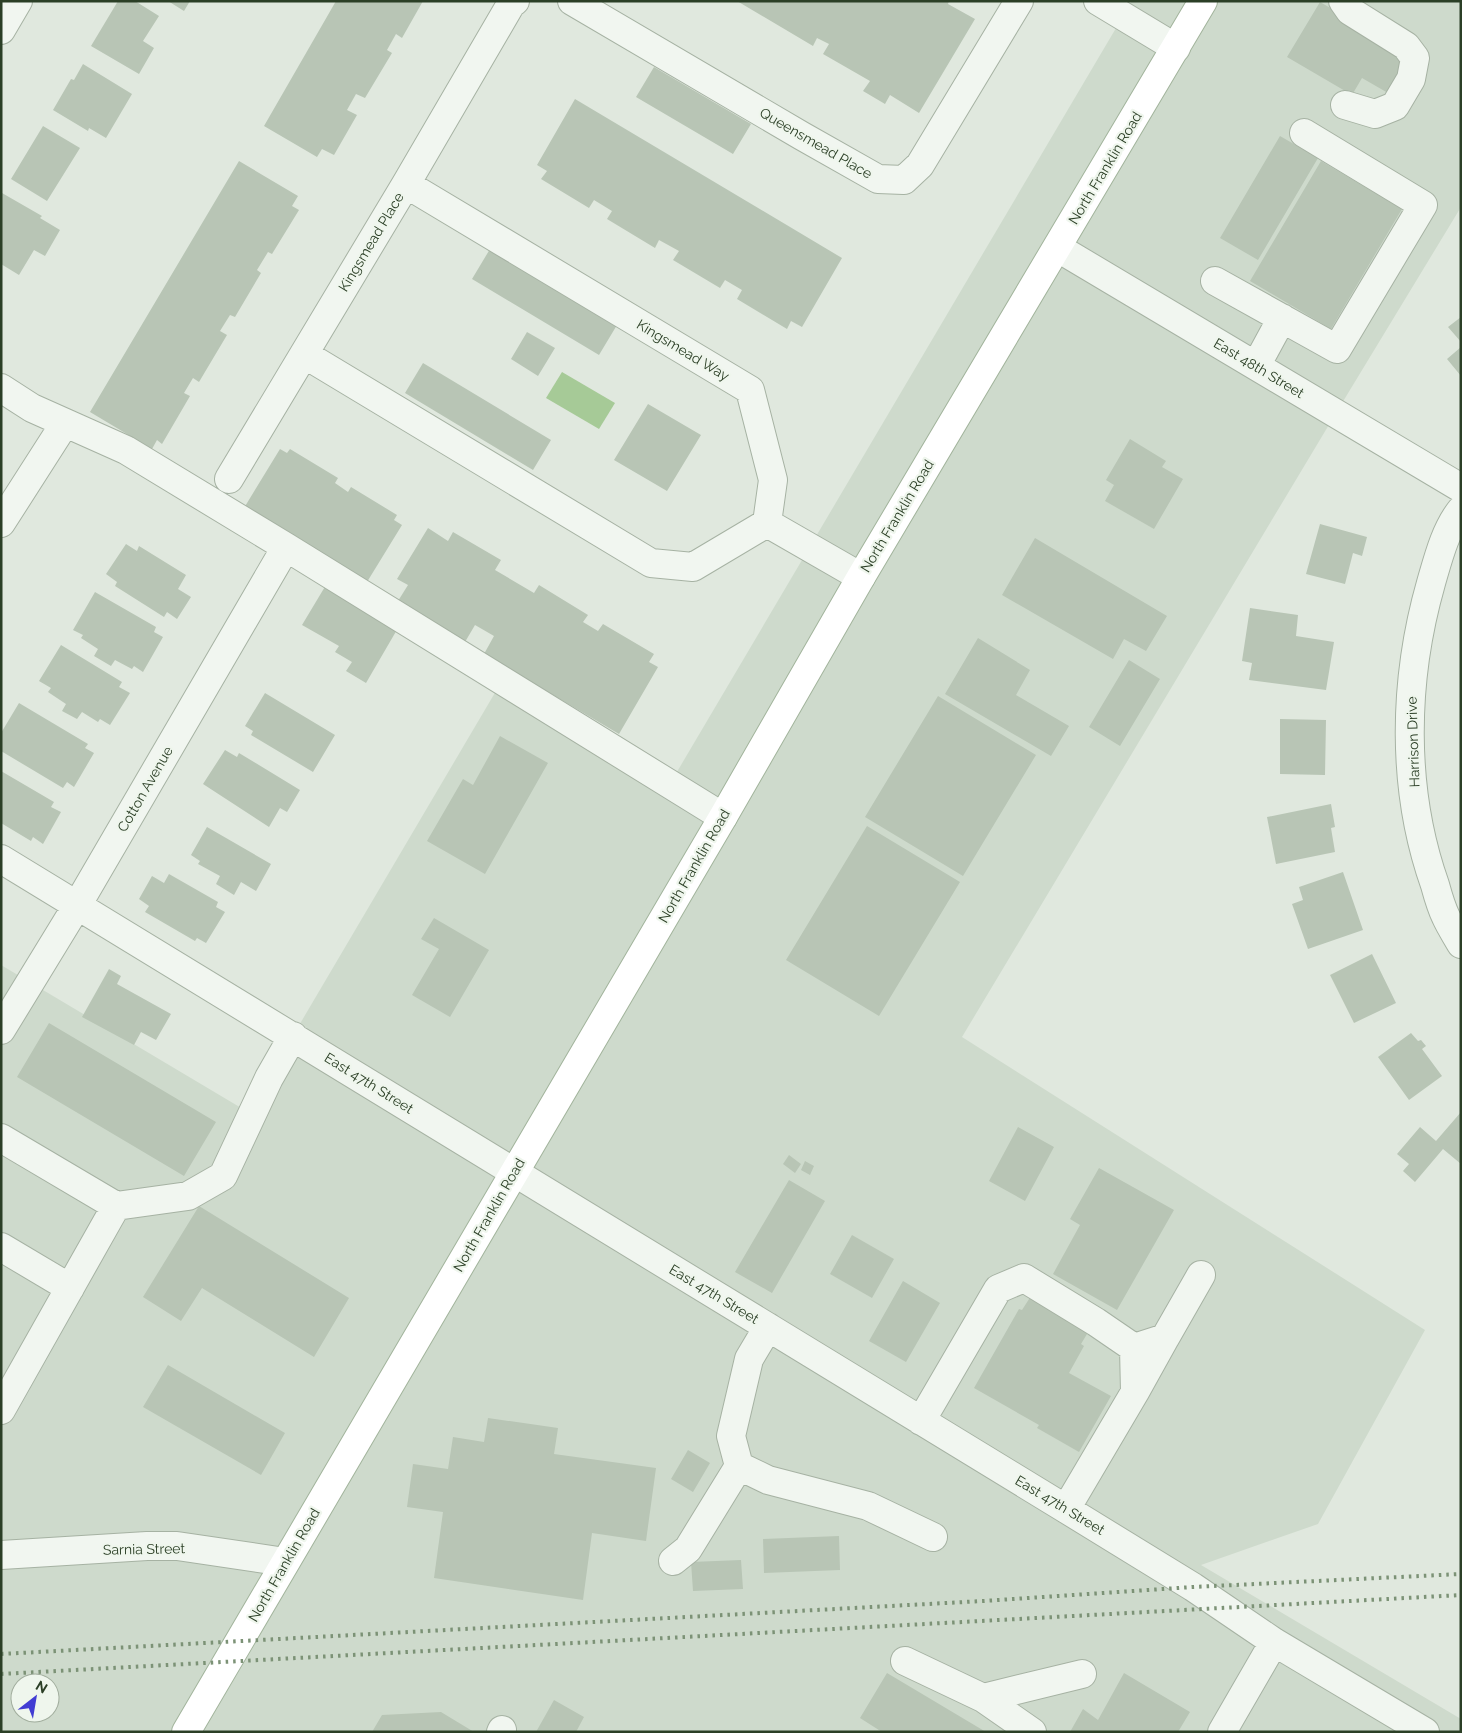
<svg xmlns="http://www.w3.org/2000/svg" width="1462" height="1733" font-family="Raleway,sans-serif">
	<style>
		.built { fill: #cedacc; fill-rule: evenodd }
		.water { fill: #a6ca97 }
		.building { fill: #b8c5b5 }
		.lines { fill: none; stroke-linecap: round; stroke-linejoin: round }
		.minor-casing { stroke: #a6b2a3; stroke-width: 30 }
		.major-casing { stroke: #a2b49c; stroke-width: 30 }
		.minor { stroke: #f1f6f0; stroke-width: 28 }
		.major { stroke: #fff; stroke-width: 28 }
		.rail { stroke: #7c9276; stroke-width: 4; stroke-dasharray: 2.5 5; stroke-linecap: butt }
		.labels { text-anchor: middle; stroke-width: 4.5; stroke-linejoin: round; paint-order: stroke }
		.street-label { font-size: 14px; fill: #2b3f26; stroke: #eff6ed }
	</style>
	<rect width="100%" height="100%" fill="#e0e8de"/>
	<path class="built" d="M 1132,1 L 1461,1 L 1461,207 L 1336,413 L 962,1037 L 1425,1330 L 1318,1524 L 1201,1565 L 1461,1719 L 1461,1732 L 1,1732 L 1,965 L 248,1112 L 496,691 L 671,782 ZM 20,1683 L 50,1683 L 50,1713 L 20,1713 Z"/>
	<path class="water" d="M 562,372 L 615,403 L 599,429 L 546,398 Z"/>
	<path class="building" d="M 118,1 L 135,1 L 159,16 L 143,41 L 154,48 L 139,74 L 91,46 Z
		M 168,1 L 190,1 L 184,11 Z
		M 336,1 L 423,1 L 402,38 L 396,34 L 387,50 L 392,53 L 365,98 L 356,94 L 347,110 L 357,115 L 334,155 L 322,149 L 317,157 L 264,126 Z
		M 737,1 L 949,1 L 948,4 L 975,19 L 919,113 L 890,95 L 885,104 L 863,91 L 870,81 L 823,54 L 829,44 L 817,38 L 813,46 Z
		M 1320,2 L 1396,46 L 1392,54 L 1406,62 L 1388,93 L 1362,78 L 1352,95 L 1287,57 Z
		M 83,64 L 132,94 L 106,138 L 89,128 L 88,131 L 53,110 L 71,79 L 74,80 Z
		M 654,67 L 751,124 L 733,154 L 636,97 Z
		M 575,99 L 842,258 L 802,327 L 791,321 L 787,329 L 737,299 L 742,290 L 725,280 L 720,288 L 673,260 L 679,251 L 659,240 L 655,248 L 607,219 L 612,211 L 594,200 L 589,208 L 541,179 L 547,171 L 537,165 Z
		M 43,126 L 80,148 L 47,201 L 11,179 Z
		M 1280,136 L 1318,158 L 1258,260 L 1220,238 Z
		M 239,161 L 298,196 L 292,206 L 299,210 L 272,254 L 268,252 L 257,270 L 261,273 L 235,317 L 230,315 L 220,331 L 227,335 L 199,382 L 193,378 L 184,393 L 190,396 L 162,444 L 157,440 L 152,449 L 90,412 Z
		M 1321,161 L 1402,209 L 1331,329 L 1250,281 Z
		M 2,193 L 42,216 L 40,218 L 60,230 L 45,256 L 34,250 L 19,275 L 1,264 Z
		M 490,249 L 617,325 L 599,355 L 472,279 Z
		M 1461,317 L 1461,342 L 1448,327 Z
		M 527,332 L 555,348 L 538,376 L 511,359 Z
		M 1461,347 L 1461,376 L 1447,359 Z
		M 423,363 L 551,440 L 533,470 L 405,393 Z
		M 648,404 L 701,435 L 667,491 L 614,460 Z
		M 1130,439 L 1166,461 L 1162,467 L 1183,479 L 1154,529 L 1105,501 L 1114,485 L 1106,480 Z
		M 280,449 L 287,453 L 290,449 L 338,478 L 335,483 L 348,492 L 351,487 L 397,515 L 394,520 L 402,525 L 367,582 L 244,508 Z
		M 1320,524 L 1367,537 L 1362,556 L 1353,553 L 1345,584 L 1306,574 Z
		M 428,528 L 448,541 L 453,532 L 501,560 L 495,570 L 534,593 L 539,585 L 588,615 L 583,622 L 598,631 L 603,624 L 654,654 L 649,662 L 658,667 L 619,734 L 484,654 L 494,636 L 475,625 L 465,642 L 398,601 L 408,585 L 397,579 Z
		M 1035,538 L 1167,616 L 1146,651 L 1124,639 L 1113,659 L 1002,595 Z
		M 126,544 L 137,551 L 139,546 L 186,575 L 178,589 L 191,597 L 177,619 L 167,612 L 164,617 L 115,586 L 117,582 L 106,574 Z
		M 326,585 L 398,628 L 366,683 L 346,671 L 352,662 L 335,652 L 339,646 L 302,625 Z
		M 95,592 L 156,627 L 154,632 L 163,637 L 143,672 L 134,666 L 132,669 L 115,660 L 111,666 L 94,656 L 98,649 L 81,638 L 83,635 L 73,630 Z
		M 1250,608 L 1298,615 L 1296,636 L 1334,642 L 1326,690 L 1249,680 L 1252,663 L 1242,661 Z
		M 978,638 L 1030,670 L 1016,695 L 1069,726 L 1051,756 L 945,694 Z
		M 61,645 L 122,682 L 119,687 L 130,693 L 110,725 L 100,719 L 98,722 L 82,712 L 77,719 L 62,711 L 66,704 L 48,692 L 51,688 L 39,681 Z
		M 1129,660 L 1160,679 L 1120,746 L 1089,727 Z
		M 265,693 L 335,735 L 313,772 L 251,735 L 253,731 L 245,726 Z
		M 938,696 L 1036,755 L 963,876 L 865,817 Z
		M 19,703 L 88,744 L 85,748 L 94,753 L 74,787 L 67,782 L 63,788 L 1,751 L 1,733 Z
		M 1280,719 L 1326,720 L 1325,775 L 1280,774 Z
		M 500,736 L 548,763 L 485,874 L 427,841 L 463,779 L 473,785 Z
		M 225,750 L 237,757 L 239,753 L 300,790 L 287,812 L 280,808 L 269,827 L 203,784 Z
		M 1,771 L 54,802 L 51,807 L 61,812 L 43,844 L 33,837 L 31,841 L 1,823 Z
		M 1331,804 L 1335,827 L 1331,828 L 1335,852 L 1276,864 L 1267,817 Z
		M 867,826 L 960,882 L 879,1016 L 786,960 Z
		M 207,827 L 271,864 L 256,891 L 241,882 L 234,895 L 216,884 L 220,876 L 198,864 L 200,861 L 191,855 Z
		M 1343,872 L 1363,930 L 1308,949 L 1292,904 L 1303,900 L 1299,887 Z
		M 169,874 L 218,902 L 216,907 L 225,912 L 206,943 L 197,938 L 195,941 L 145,912 L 149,906 L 139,899 L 152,876 L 164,883 Z
		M 434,918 L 489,950 L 450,1017 L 412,995 L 439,949 L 421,939 Z
		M 1372,954 L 1396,1003 L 1354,1023 L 1330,975 Z
		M 109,969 L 121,976 L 117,984 L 171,1014 L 156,1040 L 141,1032 L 134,1045 L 82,1017 Z
		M 49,1023 L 216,1122 L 184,1176 L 17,1077 Z
		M 1411,1033 L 1418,1041 L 1421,1040 L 1426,1046 L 1422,1049 L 1442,1076 L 1409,1100 L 1378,1057 Z
		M 1461,1112 L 1461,1164 L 1443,1149 L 1415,1182 L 1403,1171 L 1409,1164 L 1397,1154 L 1420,1127 L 1436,1141 Z
		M 1018,1127 L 1054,1147 L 1025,1201 L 989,1181 Z
		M 789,1155 L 801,1164 L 795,1173 L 783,1164 Z
		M 805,1161 L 814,1166 L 810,1175 L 801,1170 Z
		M 1099,1168 L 1174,1210 L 1117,1310 L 1053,1274 L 1080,1225 L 1070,1219 Z
		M 789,1180 L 825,1201 L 772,1293 L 735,1272 Z
		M 199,1206 L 349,1298 L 314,1357 L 202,1288 L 181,1321 L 143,1297 Z
		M 852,1235 L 894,1259 L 872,1298 L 830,1274 Z
		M 903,1281 L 940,1303 L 906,1362 L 869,1341 Z
		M 1031,1296 L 1090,1329 L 1081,1344 L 1084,1346 L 1069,1373 L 1111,1396 L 1079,1452 L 1037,1428 L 1039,1425 L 974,1388 L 1019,1309 L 1022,1310 Z
		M 168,1365 L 285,1433 L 261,1475 L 143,1407 Z
		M 488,1418 L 558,1428 L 554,1454 L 656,1468 L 646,1541 L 592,1533 L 583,1600 L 434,1578 L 443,1512 L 407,1507 L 413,1464 L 448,1469 L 453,1437 L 484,1442 Z
		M 688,1450 L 710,1463 L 693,1492 L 671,1479 Z
		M 839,1536 L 840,1570 L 764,1573 L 763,1539 Z
		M 741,1560 L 743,1589 L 693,1591 L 691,1562 Z
		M 887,1673 L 986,1732 L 882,1732 L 860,1718 Z
		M 1124,1673 L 1190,1712 L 1178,1732 L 1070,1732 L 1083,1709 L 1098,1720 Z
		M 554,1700 L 584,1717 L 576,1732 L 536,1732 Z
		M 441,1712 L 474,1732 L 372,1732 L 382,1715 Z"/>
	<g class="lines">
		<g class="minor-casing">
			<path id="minor" d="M 572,1 L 802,136 L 878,179 L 904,180 L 920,165 L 1019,1
				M 1098,1 L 1176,48
				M 1343,1 L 1350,11 L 1406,46 L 1415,58 L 1411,79 L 1395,106 L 1375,114 L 1345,105
				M 1,30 L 18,1
				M 406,184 L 750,390 L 773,480 L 767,523 L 861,577
				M 1058,248 L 1461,488
				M 1215,281 L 1337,349 L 1423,205 L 1304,133
				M 304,354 L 651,563 L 693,567 L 767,523
				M 1256,366 L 1282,318
				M 1,388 L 32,408 L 126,450 L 286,547 L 723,817
				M 229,479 L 406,184 L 511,4 L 515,1
				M 1461,510 C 1445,530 1438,559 1431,583 C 1403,681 1401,789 1435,885 C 1438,896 1441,907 1446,917 C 1450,926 1456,935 1461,944
				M 1,523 L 65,423
				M 1,859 L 1066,1509 L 1193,1587 L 1274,1642 L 1425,1732
				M 1,1030 L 78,904 L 286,547
				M 1,1138 L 116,1206 L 1,1410
				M 116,1206 L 188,1196 L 223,1176 L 269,1078 L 293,1036
				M 1,1247 L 70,1288
				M 768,1327 L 749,1359 L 731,1436 L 739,1466 L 768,1480 L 868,1506 L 933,1537
				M 1165,1338 L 1201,1275
				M 1134,1348 L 1165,1338 L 1135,1392
				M 921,1421 L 998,1289 L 1024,1278 L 1096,1322 L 1134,1348 L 1135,1392 L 1066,1509
				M 1,1555 L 147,1546 L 177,1546 L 285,1562
				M 673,1561 L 688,1549 L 739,1466
				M 905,1661 L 983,1698
				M 501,1732 L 502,1730
				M 1032,1732 L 983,1698 L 1082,1674
				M 1222,1732 L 1274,1642"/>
		</g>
		<g class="major-casing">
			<path id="major" d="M 186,1732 L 723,817 L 861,577 L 1203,1"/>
		</g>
		<use href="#minor" class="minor"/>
		<use href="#major" class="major"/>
		<path class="rail" d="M 1,1654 L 983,1601 L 1193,1587 L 1461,1574
			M 1,1674 L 1461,1595"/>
	</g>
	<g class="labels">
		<g class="street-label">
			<text transform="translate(816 143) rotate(30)" y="5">Queensmead Place</text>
			<text transform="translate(1105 168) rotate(-59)" y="5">North Franklin Road</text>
			<text transform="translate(371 242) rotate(-59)" y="5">Kingsmead Place</text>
			<text transform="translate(683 350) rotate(31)" y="5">Kingsmead Way</text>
			<text transform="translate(1259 368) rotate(31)" y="5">East 48th Street</text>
			<text transform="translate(897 516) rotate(-59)" y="5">North Franklin Road</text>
			<text transform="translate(1413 742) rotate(-92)" y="5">Harrison Drive</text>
			<text transform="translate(145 789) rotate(-60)" y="5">Cotton Avenue</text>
			<text transform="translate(694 866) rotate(-60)" y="5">North Franklin Road</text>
			<text transform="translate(369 1083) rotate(32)" y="5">East 47th Street</text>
			<text transform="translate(489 1215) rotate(-60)" y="5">North Franklin Road</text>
			<text transform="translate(714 1294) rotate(31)" y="5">East 47th Street</text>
			<text transform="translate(1060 1505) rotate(31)" y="5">East 47th Street</text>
			<text transform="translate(144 1549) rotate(-1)" y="5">Sarnia Street</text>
			<text transform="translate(284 1565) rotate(-60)" y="5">North Franklin Road</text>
		</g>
	</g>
	<rect width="1462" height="1733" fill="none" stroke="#2b3f26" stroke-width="5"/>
	<g transform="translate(35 1698) rotate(31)"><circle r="24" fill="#eff6ed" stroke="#a1ad9d"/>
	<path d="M0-4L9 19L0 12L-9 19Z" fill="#413cd3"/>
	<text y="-8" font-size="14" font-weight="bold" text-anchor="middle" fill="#2b3f26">N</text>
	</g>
</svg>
